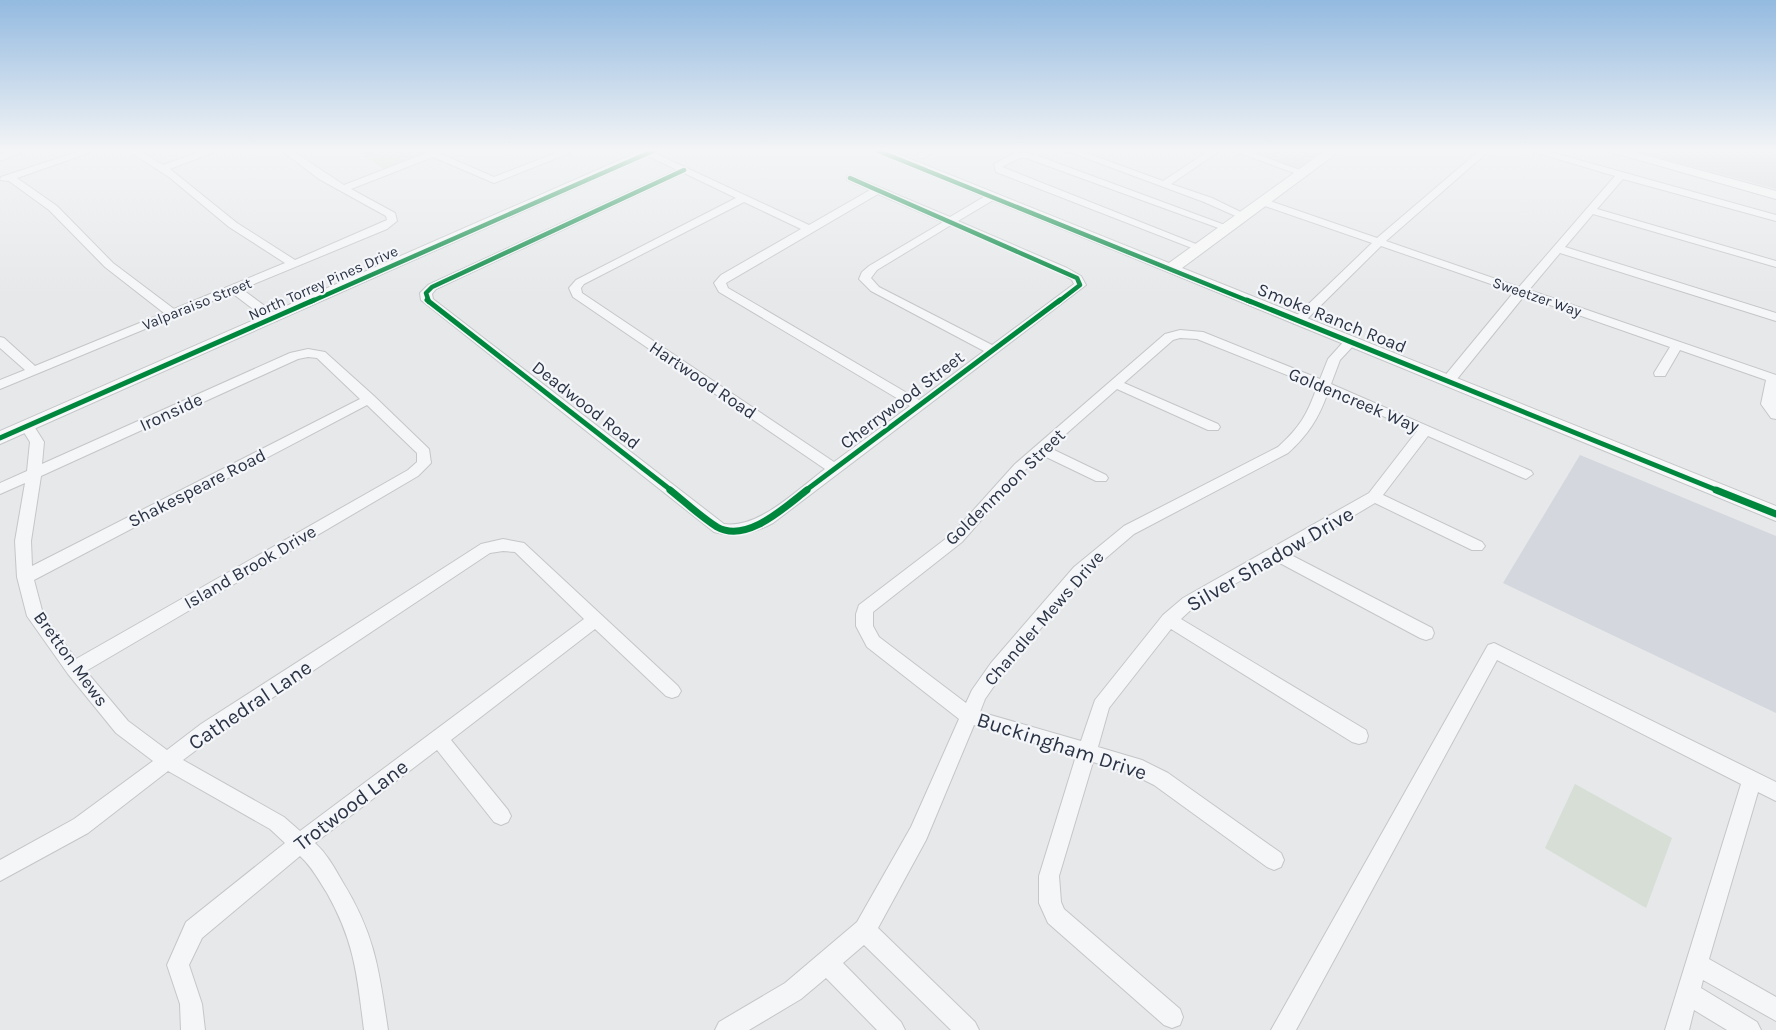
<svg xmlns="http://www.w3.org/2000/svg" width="1776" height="1030" font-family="Karla,sans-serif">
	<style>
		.built { fill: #d4d7dd }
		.green { fill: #d6ded6 }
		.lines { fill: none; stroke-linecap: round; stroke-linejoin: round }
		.street-casing { stroke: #c4c6c8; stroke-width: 2 }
		.secondary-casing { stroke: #c4c6c8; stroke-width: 2 }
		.street { fill: #f5f6f7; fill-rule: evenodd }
		.secondary { fill: #f8f8f8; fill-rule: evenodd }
		.cycleway-far2-casing { stroke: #f4f6f9; stroke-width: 7 }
		.cycleway-far1-casing { stroke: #f4f6f9; stroke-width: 8 }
		.cycleway-casing { stroke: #f4f6f9; stroke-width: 10 }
		.cycleway-far2 { stroke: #00873e; stroke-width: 4.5 }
		.cycleway-far1 { stroke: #00873e; stroke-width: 5 }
		.cycleway { stroke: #00873e; stroke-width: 7 }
		.labels { text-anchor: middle; stroke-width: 4.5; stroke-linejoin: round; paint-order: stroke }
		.far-street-label { font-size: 15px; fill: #2b3445; stroke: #f4f6f9 }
		.street-label { font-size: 18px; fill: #2b3445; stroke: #f4f6f9 }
		.near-street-label { font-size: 21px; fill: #2b3445; stroke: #f4f6f9 }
	</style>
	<rect width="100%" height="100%" fill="#e6e8ea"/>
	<path class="built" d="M 1241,150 L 1324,150 L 1298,169 Z
		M 1630,150 L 1776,150 L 1776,189 Z
		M 1580,455 L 1776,536 L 1776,713 L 1503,583 Z"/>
	<path class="green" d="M 356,150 L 435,150 L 385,170 Z
		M 1575,784 L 1672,838 L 1646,908 L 1545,848 Z"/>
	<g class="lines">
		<g class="street-casing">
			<path id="street" d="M 13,150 L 27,150 L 0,161 L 0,155 Z
				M 83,150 L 97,150 L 17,178 L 57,206 L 113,263 L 174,309 L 285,263 L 229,227 L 169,177 L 127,150 L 138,150 L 163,165 L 205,150 L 219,150 L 170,169 L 237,223 L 295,260 L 387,220 L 386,216 L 319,179 L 281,150 L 291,150 L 344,185 L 434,150 L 447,150 L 441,154 L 494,177 L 564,150 L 577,150 L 494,183 L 433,157 L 351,189 L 395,213 L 397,221 L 387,229 L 242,289 L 277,315 L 277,321 L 269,321 L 232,293 L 0,389 L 0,380 L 25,370 L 0,348 L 0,337 L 4,338 L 35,366 L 164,313 L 105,267 L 49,210 L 9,181 L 0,180 L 1,177 Z
				M 648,150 L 809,225 L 870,190 L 847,180 L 847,176 L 850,175 L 950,217 L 987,195 L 995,195 L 995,199 L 958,221 L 1067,268 L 1081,276 L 1086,285 L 773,523 C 754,533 736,538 714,532 L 421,300 L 420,293 L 428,285 L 677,170 L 646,155 L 644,153 ZM 684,173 L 736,198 L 576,280 L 569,288 L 573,297 L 825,469 C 798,489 759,529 724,524 L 433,299 L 432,294 L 436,289 ZM 878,194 L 943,222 L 869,266 L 862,272 L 859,279 L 871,291 L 984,351 L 919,400 L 728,288 L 726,283 ZM 744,202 L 801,229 L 721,275 L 714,283 L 719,292 L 910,406 L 834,462 L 582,293 L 581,288 L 584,284 ZM 951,225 L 1059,272 L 1072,280 L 1074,284 L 992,345 L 879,287 L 871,278 L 877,270 Z
				M 925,150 L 937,150 L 924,158 L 918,158 L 918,154 Z
				M 1064,150 L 1078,150 L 1163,181 L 1210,150 L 1221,150 L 1171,184 L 1212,198 L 1249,216 L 1240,218 L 1204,202 Z
				M 1231,150 L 1245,150 L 1308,173 L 1300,175 Z
				M 1480,150 L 1490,150 L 1386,241 L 1519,287 L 1615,176 L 1527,150 L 1543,150 L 1776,215 L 1776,221 L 1623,179 L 1597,209 L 1776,261 L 1776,267 L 1593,214 L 1565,247 L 1776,313 L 1776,321 L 1560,253 L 1529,290 L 1776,375 L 1776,419 L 1771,418 L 1761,404 L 1766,380 L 1680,350 L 1665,376 L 1655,376 L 1654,373 L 1670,347 L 1524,296 L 1453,384 L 1443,384 L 1442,381 L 1443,378 L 1514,292 L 1381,246 L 1302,324 L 1294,324 L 1294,318 L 1372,243 L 1259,204 L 1259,200 L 1267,200 L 1377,238 Z
				M 1015,153 L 1030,153 L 1233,228 L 1224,230 L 1026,158 L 1020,158 L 1002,167 L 1206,248 L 1197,250 L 996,172 L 994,164 Z
				M 1180,330 L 1203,332 L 1320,379 L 1328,359 L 1346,339 L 1354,339 L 1354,345 L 1340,360 L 1331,384 L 1531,471 L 1533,474 L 1526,479 L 1521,477 L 1428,436 L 1383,495 L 1482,542 L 1485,546 L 1482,550 L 1472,550 L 1375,503 L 1289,554 L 1432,628 L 1434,633 L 1432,638 L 1426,640 L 1420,638 L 1276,561 L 1195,606 L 1181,619 L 1366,730 L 1368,736 L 1366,742 L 1359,744 L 1352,742 L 1171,629 L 1109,708 L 1098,747 L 1142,760 L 1168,773 L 1281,853 L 1284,860 L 1281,867 L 1274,870 L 1267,867 L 1154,785 L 1130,773 L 1093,762 L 1059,876 L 1061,902 L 1064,909 L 1180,1009 L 1183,1017 L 1180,1025 L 1172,1028 L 1164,1025 L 1048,923 L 1039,903 L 1039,876 L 1076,756 L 974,725 L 926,840 L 878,928 L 975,1022 L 979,1030 L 951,1030 L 864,945 L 843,963 L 901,1022 L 905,1030 L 877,1030 L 826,978 L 801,999 L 749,1030 L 715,1030 L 719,1022 L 785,983 L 857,922 L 911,827 L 959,719 L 867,647 L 856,626 L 856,614 L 859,605 L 952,534 L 1015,464 L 1165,334 ZM 1180,338 L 1197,339 L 1317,387 C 1307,415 1300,427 1278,447 L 1124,526 L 1074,567 L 991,663 L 972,690 L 966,703 L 879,637 L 873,626 L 873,612 L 962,542 L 1025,470 L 1042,455 L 1096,481 L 1106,481 L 1108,478 L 1106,475 L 1050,448 L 1117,389 L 1208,430 L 1218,430 L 1220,427 L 1218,424 L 1124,383 L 1173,340 ZM 1328,392 L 1417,431 L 1369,493 L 1183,598 L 1163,615 L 1095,700 L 1081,741 L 980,712 L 985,699 L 1003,673 L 1086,575 L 1134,534 L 1288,453 C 1308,435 1319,418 1328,392 Z
				M 308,349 L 325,352 L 374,396 L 429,449 L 431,463 L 418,476 L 86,671 L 128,721 L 167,750 L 201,724 L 481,544 L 503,539 L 524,543 L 678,686 L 681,691 L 678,696 L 672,698 L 666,696 L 595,629 L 451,740 L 508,810 L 511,816 L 508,822 L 501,825 L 494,822 L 437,750 L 315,843 C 327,854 334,867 342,881 C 375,934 379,970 388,1030 L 364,1030 C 357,975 355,943 327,893 C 318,879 312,867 300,856 L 202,938 L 189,965 L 202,1004 L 205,1030 L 181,1030 L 180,1004 L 167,965 L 186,922 L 285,843 L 270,829 L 168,771 L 88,833 L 0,881 L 0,860 L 74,819 L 153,761 L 116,733 L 68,674 L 27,616 L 17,577 L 15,541 L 25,483 L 0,494 L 0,483 L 27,471 L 30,442 L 20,426 L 22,423 L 32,423 L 44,442 L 42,464 L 290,353 ZM 308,357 L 317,358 L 360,399 L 32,566 L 31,541 L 41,476 L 298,359 ZM 367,405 L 417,453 L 417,462 L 408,470 L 76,659 L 43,614 L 34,580 ZM 503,551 L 515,552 L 584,619 L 300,831 L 284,817 L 183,760 L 215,736 L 490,553 Z
				M 1494,643 L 1776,782 L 1776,801 L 1758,792 L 1709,959 L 1776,997 L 1776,1021 L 1703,980 L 1701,988 L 1757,1022 L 1761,1030 L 1727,1030 L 1694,1010 L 1689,1030 L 1665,1030 L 1741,784 L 1497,660 L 1296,1030 L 1271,1030 L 1488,645 Z"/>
		</g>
		<g class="secondary-casing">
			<path id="secondary" d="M 643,150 L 661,150 L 0,444 L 0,431 Z
				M 870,150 L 888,150 L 1169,263 L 1326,150 L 1341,150 L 1182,268 L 1776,506 L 1776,521 Z
				M 1604,150 L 1626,150 L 1776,191 L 1776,199 Z"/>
		</g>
		<use href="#street" class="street"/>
		<use href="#secondary" class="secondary"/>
		<g class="cycleway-far2-casing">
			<path id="cycleway-far2" d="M 876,150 L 1251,302
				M 850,178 L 1077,278 L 1080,285 L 1058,302
				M 310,302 L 655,150
				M 429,302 L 426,293 L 432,287 L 684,170"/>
		</g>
		<g class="cycleway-far1-casing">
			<path id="cycleway-far1" d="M 427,300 L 672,491
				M 1247,300 L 1719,491
				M 0,438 L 314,300
				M 805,491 L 1060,300"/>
		</g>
		<g class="cycleway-casing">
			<path id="cycleway" d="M 670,490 C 685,502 701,517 717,527 C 747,544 786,506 807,490
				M 1716,490 L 1776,514"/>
		</g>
		<use href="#cycleway-far2" class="cycleway-far2"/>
		<use href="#cycleway-far1" class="cycleway-far1"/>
		<use href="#cycleway" class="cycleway"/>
	</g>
	<linearGradient id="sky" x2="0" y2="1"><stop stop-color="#93bae0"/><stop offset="0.51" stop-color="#f4f5f6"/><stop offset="1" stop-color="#f4f5f6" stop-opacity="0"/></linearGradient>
	<rect width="1776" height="295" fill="url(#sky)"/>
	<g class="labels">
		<g class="far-street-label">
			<text transform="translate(323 283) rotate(-24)" y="5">North Torrey Pines Drive</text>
			<text transform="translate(1537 297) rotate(19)" y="5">Sweetzer Way</text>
			<text transform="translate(197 304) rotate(-22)" y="5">Valparaiso Street</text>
		</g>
		<g class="street-label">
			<text transform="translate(1332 318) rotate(22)" y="6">Smoke Ranch Road</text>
			<text transform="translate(703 380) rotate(34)" y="6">Hartwood Road</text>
			<text transform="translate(902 400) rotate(-37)" y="6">Cherrywood Street</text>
			<text transform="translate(1354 400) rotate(23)" y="6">Goldencreek Way</text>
			<text transform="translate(586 405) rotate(38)" y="6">Deadwood Road</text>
			<text transform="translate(171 412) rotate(-25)" y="6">Ironside</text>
			<text transform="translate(1005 487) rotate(-44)" y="6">Goldenmoon Street</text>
			<text transform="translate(197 488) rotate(-27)" y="6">Shakespeare Road</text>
			<text transform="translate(250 567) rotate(-30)" y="6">Island Brook Drive</text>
			<text transform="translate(1044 618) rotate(-49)" y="6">Chandler Mews Drive</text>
			<text transform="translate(71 659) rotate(54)" y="6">Bretton Mews</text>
		</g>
		<g class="near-street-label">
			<text transform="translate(1270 559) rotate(-30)" y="7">Silver Shadow Drive</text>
			<text transform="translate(250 705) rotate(-34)" y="7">Cathedral Lane</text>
			<text transform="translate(1062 746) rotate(18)" y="7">Buckingham Drive</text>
			<text transform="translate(351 805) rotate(-37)" y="7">Trotwood Lane</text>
		</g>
	</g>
</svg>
